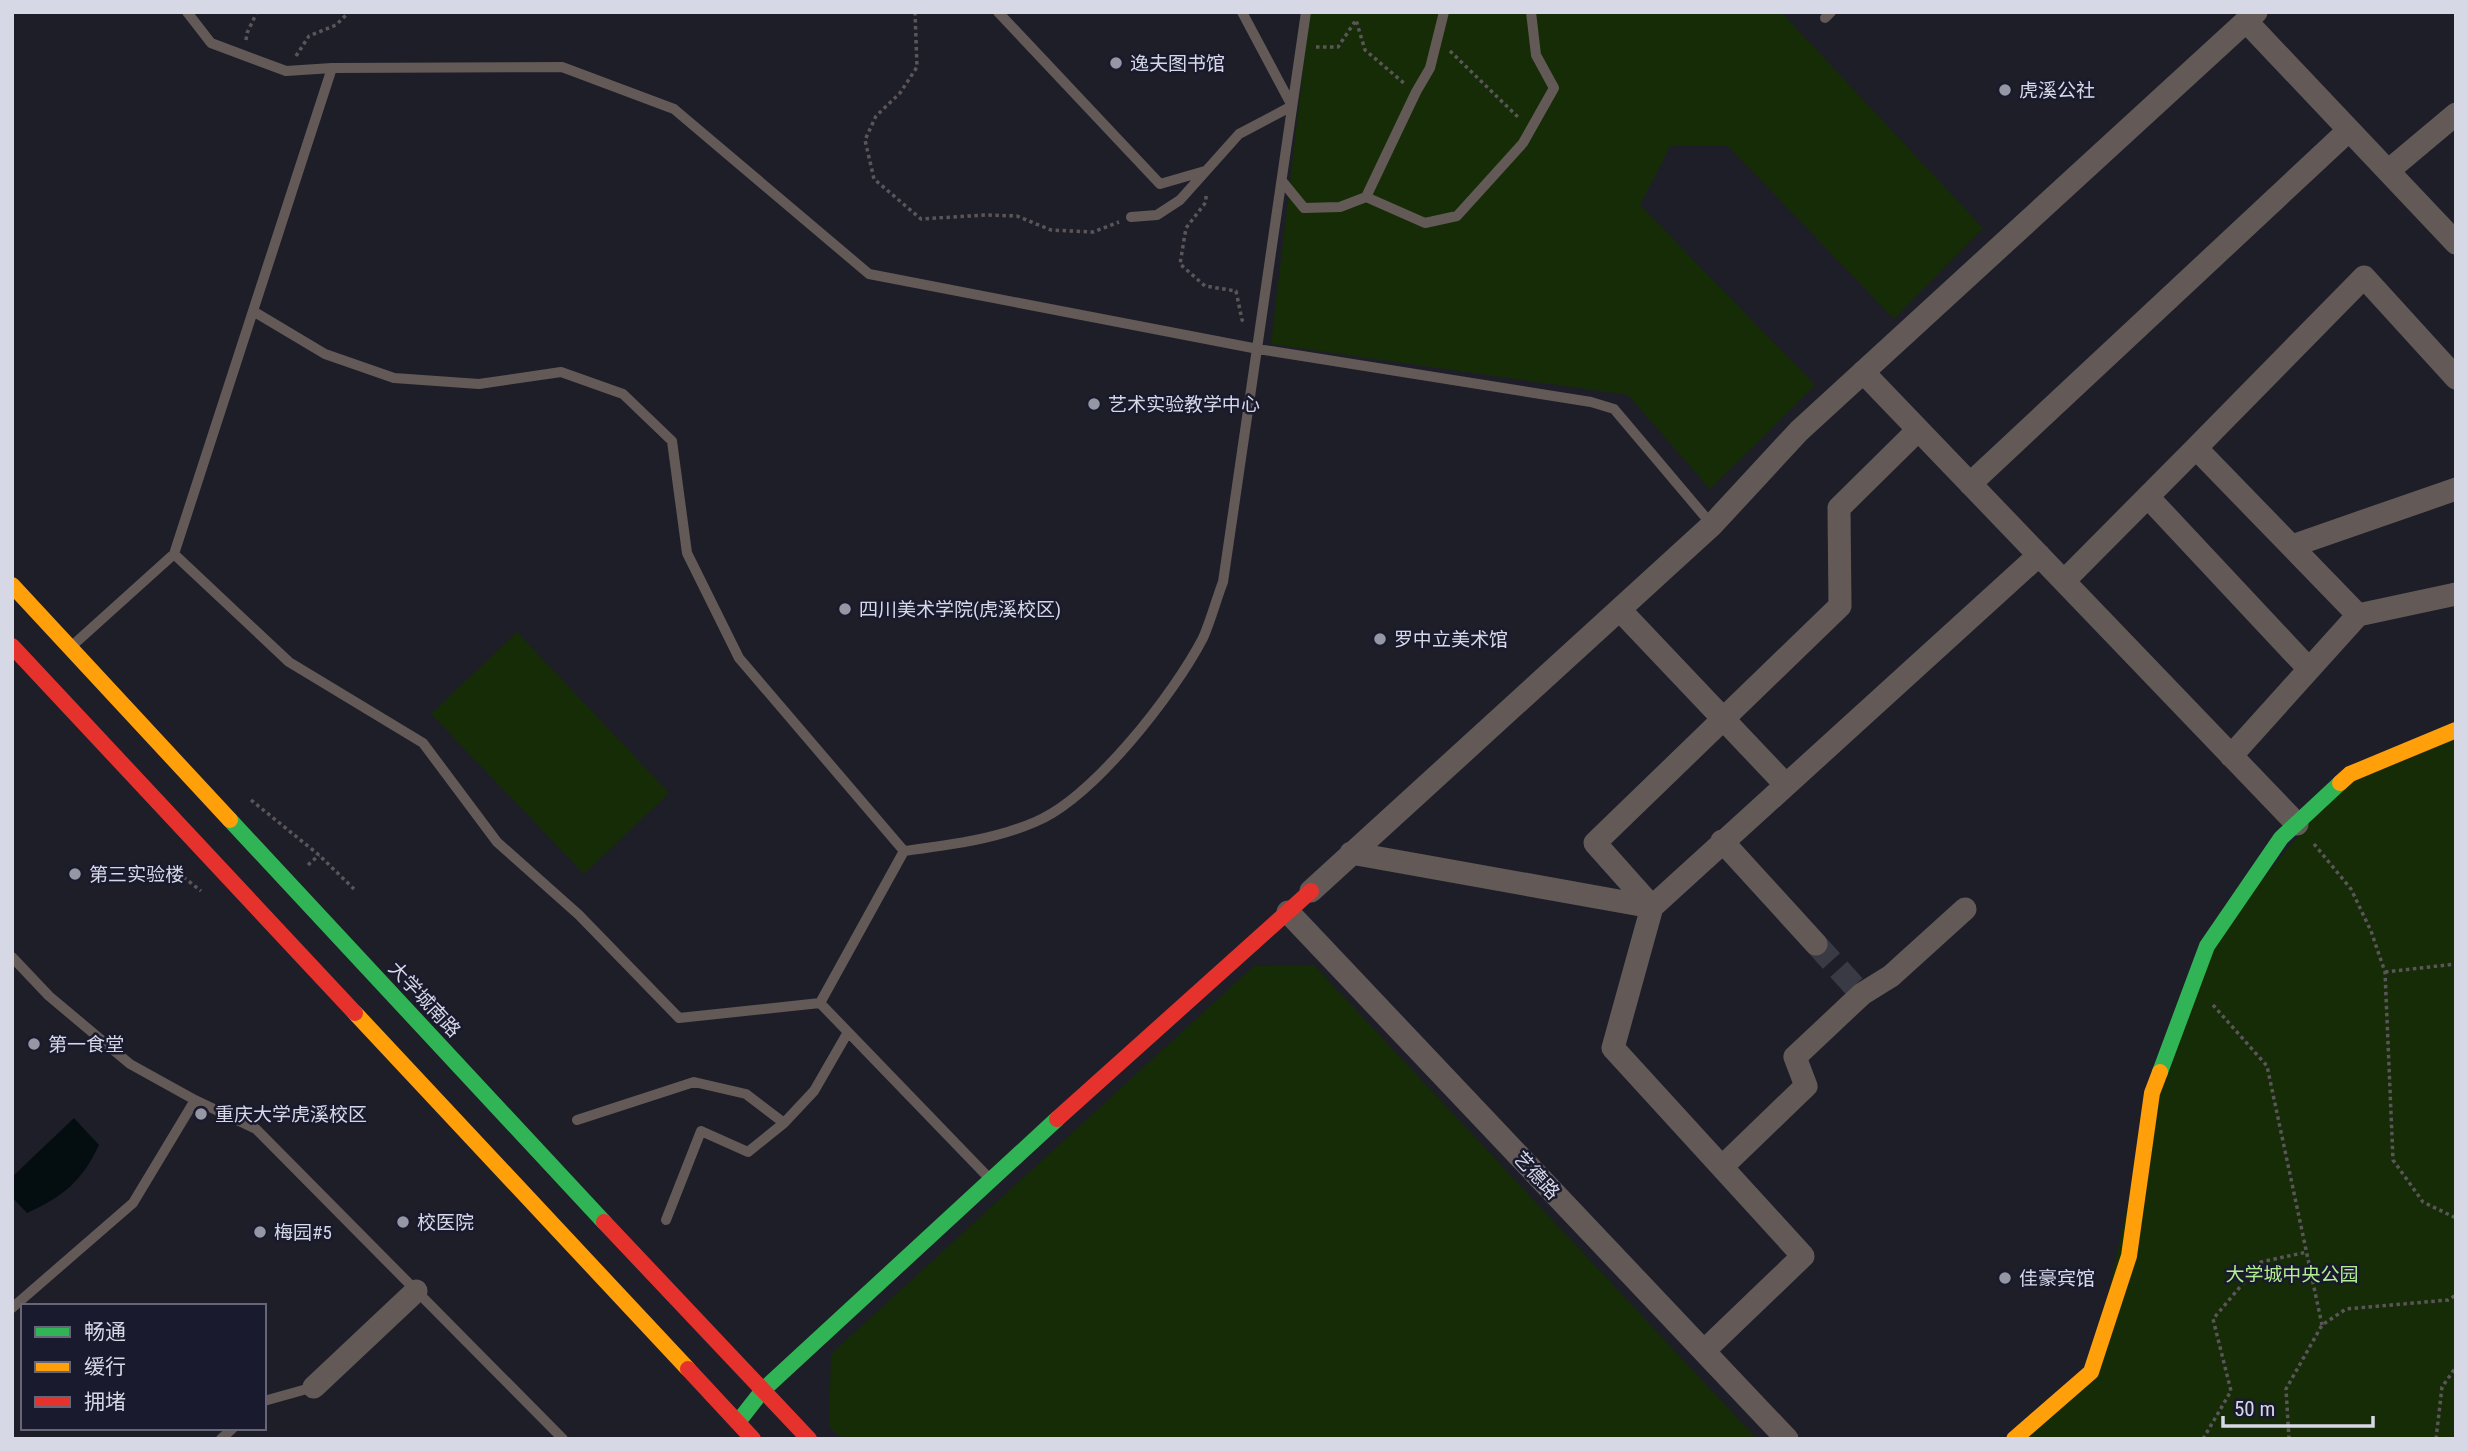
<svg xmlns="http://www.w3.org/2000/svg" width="2468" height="1451" font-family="'Roboto Condensed','Noto Sans SC',sans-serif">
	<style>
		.green { fill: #162c06 }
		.water { fill: #040e10 }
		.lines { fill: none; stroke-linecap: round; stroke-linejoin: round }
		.street-tunnel { stroke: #3a3a45; stroke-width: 23; stroke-dasharray: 23 11; stroke-linecap: butt }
		.path { stroke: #5a5559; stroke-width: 3.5; stroke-dasharray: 3.5 3.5; stroke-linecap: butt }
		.lane { stroke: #635a57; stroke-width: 10 }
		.street { stroke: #635a57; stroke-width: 23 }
		.fast { stroke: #30b455; stroke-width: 16 }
		.slow { stroke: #ff9f0a; stroke-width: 16 }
		.jam { stroke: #e5322d; stroke-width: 16 }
		.poi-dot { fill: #9697a4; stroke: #191a2e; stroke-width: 2.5 }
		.labels { text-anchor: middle; stroke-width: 5; stroke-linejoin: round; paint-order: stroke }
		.poi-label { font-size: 19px; fill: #d7d8e6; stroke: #191a2e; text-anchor: start }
		.street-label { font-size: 19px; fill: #d7d8e6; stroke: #191a2e }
		.park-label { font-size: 19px; fill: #b2ed8e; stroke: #191a2e }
	</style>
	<rect width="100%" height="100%" fill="#1e1e29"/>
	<path class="green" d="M 1310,12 L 1781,12 L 1983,228 L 1894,319 L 1728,146 L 1671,145 L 1640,205 L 1815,385 L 1710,489 L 1628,395 L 1271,344 Z
		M 517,632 L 669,793 L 584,874 L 431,714 Z
		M 2456,730 L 2456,1439 L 2014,1439 L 2091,1372 L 2152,1093 L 2207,946 L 2350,774 Z
		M 1314,965 L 1757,1439 L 842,1439 L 829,1426 L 831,1354 L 1254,966 Z"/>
	<path class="water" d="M 74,1118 L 99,1145 C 82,1181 64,1196 27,1213 L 12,1197 L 12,1177 Z"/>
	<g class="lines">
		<path class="street-tunnel" d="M 1816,944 L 1854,986"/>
		<path class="path" d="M 915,12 L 917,67 L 900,93 L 876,116 L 865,140 L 874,179 L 921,219 L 985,215 L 1017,216 L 1051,230 L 1093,232 L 1119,222
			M 246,40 L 247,33 L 257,12
			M 1316,47 L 1338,47 L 1356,20 L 1365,50 L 1405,84
			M 1450,51 L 1520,119
			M 296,56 L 309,36 L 336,25 L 349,12
			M 1206,196 L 1206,202 L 1186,228 L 1180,264 L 1205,286 L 1236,291 L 1242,320 L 1245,323
			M 251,800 L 319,855 L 354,889
			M 2314,844 L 2351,889 L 2371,931 L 2385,972 L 2393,1160 L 2423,1202 L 2456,1218
			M 167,864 L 201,891
			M 308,865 L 319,855
			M 2385,972 L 2456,964
			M 2213,1005 L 2267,1066 L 2322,1325
			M 2203,1439 L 2231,1391 L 2213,1319 L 2261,1262 L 2307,1252
			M 2289,1439 L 2286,1389 L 2322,1325 L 2346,1309 L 2448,1300 L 2456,1295
			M 2436,1439 L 2442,1387 L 2456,1367"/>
		<path class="lane" d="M 187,12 L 211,43 L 286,71 L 332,68 L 562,67 L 674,109 L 869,274 L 1258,349 L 1591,402 L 1614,409 L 1712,525
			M 998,12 L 1160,184 L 1205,171
			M 1825,18 L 1831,12
			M 1282,181 L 1304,208 L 1340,207 L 1366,197 L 1425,223 L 1457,216 L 1523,143 L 1554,88 L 1536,55 L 1531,12
			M 1366,197 L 1416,92 L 1430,68 L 1444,12
			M 1131,217 L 1157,215 L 1180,200 L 1239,134 L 1292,106 L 1242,12
			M 253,311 L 325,354 L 394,378 L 479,384 L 561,372 L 623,394 L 672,441 L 687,553 L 739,658 L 904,851
			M 174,554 L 289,662 L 423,743 L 497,842 L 579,915 L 679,1018 L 820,1003
			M 73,645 L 174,554 L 332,68
			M 12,957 L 49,996 L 130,1064 L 195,1100 L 256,1129 L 563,1439
			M 577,1120 L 694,1082 L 746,1094 L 784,1123 L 814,1091 L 848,1032
			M 988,1177 L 820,1003 L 904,851 C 949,845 993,840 1035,822 C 1093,798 1174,694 1203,638 C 1211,620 1216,600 1223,582 L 1306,12
			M 666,1220 L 701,1131 L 748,1152 L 784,1123
			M 12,1308 L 133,1203 L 195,1100
			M 264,1401 L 314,1387
			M 221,1439 L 233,1428"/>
		<path class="street" d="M 2246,21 L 2456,243
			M 2388,171 L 2456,114
			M 1863,372 L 2297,824
			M 1970,484 L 2349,130
			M 2148,497 L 2309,669
			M 2292,546 L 2456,489
			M 2064,581 L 2196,448
			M 1620,610 L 1785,784
			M 2358,615 L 2196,448 L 2364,277 L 2456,378
			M 2231,756 L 2358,615 L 2456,594
			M 1722,841 L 1816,944
			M 1351,853 L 1652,907 L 2039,555
			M 1311,891 L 1712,525 L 1799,431 L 2256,12
			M 1288,912 L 1787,1439
			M 1722,1167 L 1806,1086 L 1795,1057 L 1862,994 L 1891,976 L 1965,909
			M 1704,1351 L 1803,1256 L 1613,1048 L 1652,907 L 1595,843 L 1840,606 L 1839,508 L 1918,430
			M 314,1387 L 416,1291"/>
		<path class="fast" d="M 230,820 L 604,1222
			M 2160,1072 L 2207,946 L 2281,838 L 2340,783
			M 738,1422 L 763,1390 L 1057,1119"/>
		<path class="slow" d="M 12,585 L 230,820
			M 2340,783 L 2350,774 L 2456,730
			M 355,1013 L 688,1369
			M 2014,1439 L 2091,1372 L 2129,1256 L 2152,1093 L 2160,1072"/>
		<path class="jam" d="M 12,646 L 355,1013
			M 1057,1119 L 1311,891
			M 604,1222 L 809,1439
			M 688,1369 L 753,1439"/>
	</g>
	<g class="poi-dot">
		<circle cx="1116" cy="63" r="7"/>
		<circle cx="2005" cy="90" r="7"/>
		<circle cx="1094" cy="404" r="7"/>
		<circle cx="845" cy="609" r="7"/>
		<circle cx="1380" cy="639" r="7"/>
		<circle cx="75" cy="874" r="7"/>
		<circle cx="34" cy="1044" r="7"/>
		<circle cx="201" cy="1114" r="7"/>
		<circle cx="403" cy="1222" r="7"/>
		<circle cx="260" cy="1232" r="7"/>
		<circle cx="2005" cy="1278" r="7"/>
	</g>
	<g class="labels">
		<g class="poi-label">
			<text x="1130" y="70">逸夫图书馆</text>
			<text x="2019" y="97">虎溪公社</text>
			<text x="1108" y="411">艺术实验教学中心</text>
			<text x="859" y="616">四川美术学院(虎溪校区)</text>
			<text x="1394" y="646">罗中立美术馆</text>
			<text x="89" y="881">第三实验楼</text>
			<text x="48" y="1051">第一食堂</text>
			<text x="215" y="1121">重庆大学虎溪校区</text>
			<text x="417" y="1229">校医院</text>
			<text x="274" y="1239">梅园#5</text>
			<text x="2019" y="1285">佳豪宾馆</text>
		</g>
		<g class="street-label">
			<text transform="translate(425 999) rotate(47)" y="7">大学城南路</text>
			<text transform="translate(1537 1175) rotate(47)" y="7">艺德路</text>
		</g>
		<g class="park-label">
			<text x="2292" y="1281">大学城中央公园</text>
		</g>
	</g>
	<rect width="2468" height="1451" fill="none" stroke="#d7d8e6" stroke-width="28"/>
	<rect x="21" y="1304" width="245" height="126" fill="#191a2e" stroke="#656678" stroke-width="2"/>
	<rect x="35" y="1327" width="35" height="10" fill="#30b455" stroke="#656678" stroke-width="2"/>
	<text x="84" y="1339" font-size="21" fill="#d7d8e6">畅通</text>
	<rect x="35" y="1362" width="35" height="10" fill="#ff9f0a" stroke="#656678" stroke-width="2"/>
	<text x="84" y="1374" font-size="21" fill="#d7d8e6">缓行</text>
	<rect x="35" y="1397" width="35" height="10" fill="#e5322d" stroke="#656678" stroke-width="2"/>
	<text x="84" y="1409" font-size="21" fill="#d7d8e6">拥堵</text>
	<path d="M2223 1416v10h150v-10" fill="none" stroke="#d7d8e6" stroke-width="3.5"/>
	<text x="2234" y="1416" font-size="21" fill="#d7d8e6" stroke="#191a2e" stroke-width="5" paint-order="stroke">50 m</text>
</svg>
